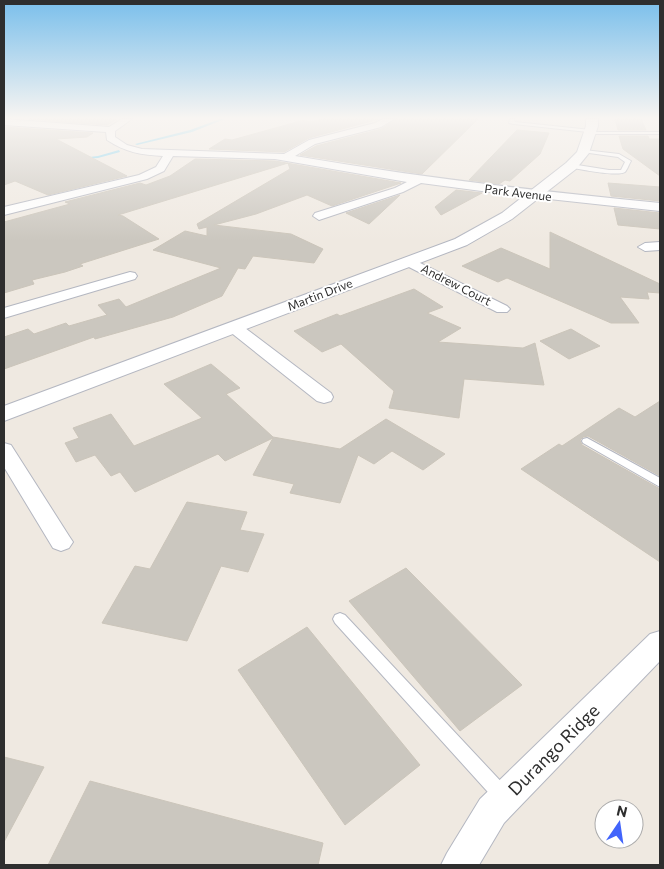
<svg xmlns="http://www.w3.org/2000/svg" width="664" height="869" font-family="Commissioner,sans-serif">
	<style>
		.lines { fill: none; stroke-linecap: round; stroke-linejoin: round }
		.stream { fill: #75cff0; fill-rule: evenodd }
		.building { fill: #cbc7bf; stroke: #cbc5ba }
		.service-casing { stroke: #b4b7c1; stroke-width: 2 }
		.minor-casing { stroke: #b4b7c1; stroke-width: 2 }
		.tertiary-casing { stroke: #b4b7c1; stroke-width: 2 }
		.service { fill: #fff; fill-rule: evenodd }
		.minor { fill: #fff; fill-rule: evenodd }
		.tertiary { fill: #fff; fill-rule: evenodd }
		.labels { text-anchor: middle; stroke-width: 4; stroke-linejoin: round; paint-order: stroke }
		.far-street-label { font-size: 12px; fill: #2e2e2e; stroke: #fff }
		.near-street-label { font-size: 18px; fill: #2e2e2e; stroke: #fff }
	</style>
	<rect width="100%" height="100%" fill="#efe9e1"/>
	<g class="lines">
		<path class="stream" d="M 220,119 L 225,119 L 192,132 L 137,145 L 135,144 L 190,130 Z
			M 119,150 L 120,152 L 98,158 L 83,159 L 81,158 L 98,156 Z"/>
	</g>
	<path class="building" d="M 29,119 L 117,119 L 107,125 Z
		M 323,119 L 379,119 L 309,138 L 284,152 L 209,149 L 225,139 L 232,140 L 304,120 L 310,122 Z
		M 396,119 L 478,119 L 422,174 L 300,155 L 316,146 L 381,129 Z
		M 615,119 L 641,119 L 646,130 L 618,130 Z
		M 4,127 L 93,133 L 87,137 L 56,139 L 127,176 L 48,195 L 15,181 L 4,185 Z
		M 517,130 L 549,133 L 540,154 L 510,181 L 505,180 L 499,184 L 469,180 Z
		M 619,136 L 648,136 L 649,139 L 660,139 L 660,176 L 623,149 Z
		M 195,159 L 275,161 L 401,183 L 332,206 L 307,195 L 256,214 L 214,225 L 291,234 L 323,249 L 314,263 L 253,256 L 245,269 L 238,268 L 222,296 L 173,317 L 95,339 L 94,337 L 4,369 L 4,337 L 28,329 L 34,334 L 66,323 L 69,326 L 107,315 L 98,305 L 119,299 L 126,307 L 221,268 L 153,250 L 185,231 L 207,236 L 207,227 L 199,229 L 197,224 L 290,169 L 288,163 L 118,215 L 123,216 L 159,239 L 80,264 L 83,266 L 65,272 L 32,280 L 34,284 L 4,293 L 4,222 L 70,204 L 65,202 L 140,183 L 146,185 L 170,176 Z
		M 608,183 L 660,187 L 660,201 L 611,196 Z
		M 456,190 L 482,193 L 441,215 L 435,207 Z
		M 400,195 L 369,224 L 346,213 Z
		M 614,208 L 660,213 L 660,229 L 618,225 Z
		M 550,232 L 660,284 L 660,293 L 647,292 L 649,299 L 620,297 L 639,323 L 611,323 L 507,278 L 498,282 L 462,266 L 501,248 L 550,269 Z
		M 414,289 L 443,307 L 427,313 L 461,328 L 438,342 L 523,348 L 535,343 L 544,385 L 464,379 L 459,418 L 389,408 L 394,391 L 341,344 L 322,352 L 294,331 L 337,314 L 340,316 Z
		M 571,329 L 600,346 L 569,359 L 540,341 Z
		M 211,364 L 240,388 L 226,394 L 273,437 L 340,449 L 386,419 L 445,454 L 423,470 L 392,451 L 374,464 L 358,455 L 340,503 L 290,493 L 294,484 L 253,475 L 273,438 L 225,461 L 218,454 L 135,492 L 120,472 L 111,476 L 95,455 L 76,462 L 65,443 L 79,438 L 73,428 L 111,414 L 134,446 L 202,418 L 164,384 Z
		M 660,401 L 660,476 L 588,436 L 583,437 L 580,440 L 582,445 L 660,489 L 660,562 L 521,469 L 559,444 L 562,446 L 619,408 L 635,417 Z
		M 187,502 L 247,512 L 240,530 L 264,534 L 248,572 L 221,566 L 187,641 L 102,623 L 135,566 L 150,569 Z
		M 406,568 L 522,685 L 460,731 L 349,601 Z
		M 307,627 L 420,765 L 345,825 L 238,670 Z
		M 4,757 L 44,767 L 4,842 Z
		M 90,781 L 323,843 L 318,865 L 48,865 Z"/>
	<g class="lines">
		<g class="service-casing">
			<path id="service" d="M 510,119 L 514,119 L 515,122 L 591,130 L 593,132 L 660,132 L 660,134 L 590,134 L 588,132 L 514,124 L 509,123 Z
				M 584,150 L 619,154 L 631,161 C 629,164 627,170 625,172 C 618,177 578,169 569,167 L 568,166 L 571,164 L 609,170 L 621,170 L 625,162 L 618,157 L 582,152 Z
				M 587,438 L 660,478 L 660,487 L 583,443 L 582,441 L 583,439 Z
				M 340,613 L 345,615 L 508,789 L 510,795 L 508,801 L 502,803 L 496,801 L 335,623 L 333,619 L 335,615 Z"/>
		</g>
		<g class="minor-casing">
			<path id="minor" d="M 4,119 L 109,127 L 122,119 L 132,119 L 115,131 L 115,137 L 127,145 L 142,149 L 284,154 L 309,140 L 375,123 L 383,119 L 394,119 L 381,127 L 315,144 L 295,156 C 416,177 538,191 660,203 L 660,211 L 512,195 L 421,183 L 403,192 L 319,220 L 313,216 L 315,213 L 395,188 L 407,182 L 275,159 L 173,156 L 164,171 L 147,179 L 4,215 L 4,207 L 139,175 L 156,167 L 163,156 C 141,155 125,152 107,140 L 106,132 L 4,125 Z
				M 660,242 L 660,250 L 645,251 L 638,247 L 645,243 Z
				M 410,258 L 507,306 L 510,309 L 507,312 L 497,312 L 405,265 L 403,262 Z
				M 130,272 L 135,273 L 137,276 L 135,279 L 4,318 L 4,308 Z
				M 235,323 L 241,325 L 331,393 L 333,397 L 331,401 L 324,403 L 317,401 L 229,331 L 227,328 L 229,325 Z
				M 4,443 L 11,445 L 69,536 L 73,542 L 69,548 L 61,551 L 53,548 L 4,467 Z
				M 660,631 L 660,661 L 504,823 L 479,865 L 441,865 L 447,853 L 480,799 L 650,634 Z"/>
		</g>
		<g class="tertiary-casing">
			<path id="tertiary" d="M 586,119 L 598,119 L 598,126 L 589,153 L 576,169 L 512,219 L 467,245 L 4,421 L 4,406 L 455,239 L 502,213 L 566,163 L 577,152 L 586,126 Z"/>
		</g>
		<use href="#service" class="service"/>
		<use href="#minor" class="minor"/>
		<use href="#tertiary" class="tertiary"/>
	</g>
	<linearGradient id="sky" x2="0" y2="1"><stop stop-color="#7abfeb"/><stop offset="0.49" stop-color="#f8f5f2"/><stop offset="1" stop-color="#f8f5f2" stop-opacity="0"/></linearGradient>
	<rect width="664" height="241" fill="url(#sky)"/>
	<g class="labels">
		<g class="far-street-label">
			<text transform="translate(518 193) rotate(7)" y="4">Park Avenue</text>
			<text transform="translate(456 285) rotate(27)" y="4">Andrew Court</text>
			<text transform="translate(320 295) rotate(-21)" y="4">Martin Drive</text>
		</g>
		<g class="near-street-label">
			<text transform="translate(554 750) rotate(-45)" y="6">Durango Ridge</text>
		</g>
	</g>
	<rect width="664" height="869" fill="none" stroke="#2e2e2e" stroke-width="10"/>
	<g transform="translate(619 824) rotate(13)"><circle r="24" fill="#ffffff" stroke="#ababab"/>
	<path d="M0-4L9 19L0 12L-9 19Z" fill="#4264fb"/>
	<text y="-8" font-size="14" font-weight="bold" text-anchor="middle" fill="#2e2e2e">N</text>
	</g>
</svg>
